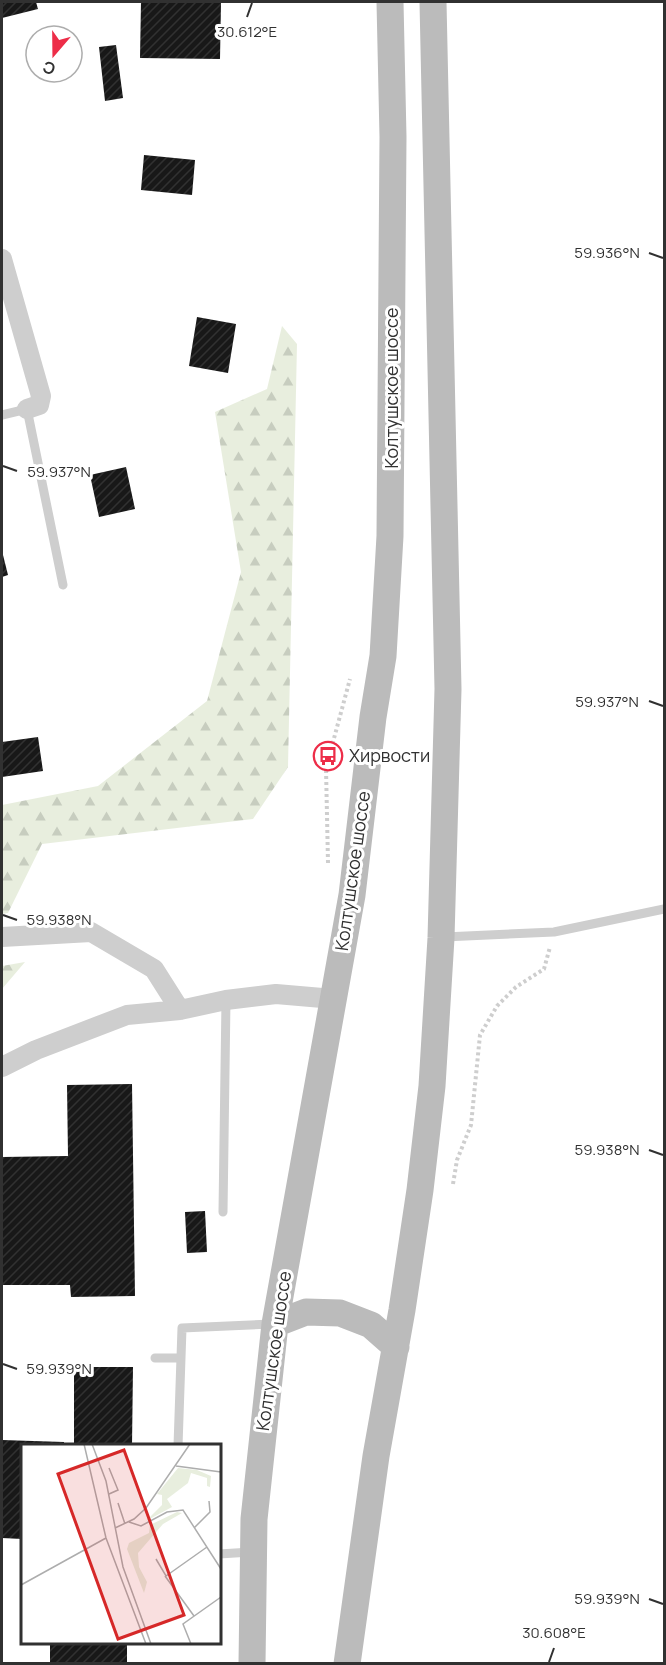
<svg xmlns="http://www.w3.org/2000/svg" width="666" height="1665" font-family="Manrope,sans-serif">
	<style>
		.forest { fill: url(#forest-firs) }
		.building { fill: url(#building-hatch) }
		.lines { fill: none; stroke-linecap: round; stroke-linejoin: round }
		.path { stroke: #cecece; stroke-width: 4; stroke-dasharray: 3 3; stroke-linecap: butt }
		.service { stroke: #cecece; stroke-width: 9 }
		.minor { stroke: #cecece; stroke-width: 20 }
		.secondary { stroke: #bbb; stroke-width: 27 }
		.ticks { fill: none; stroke: #313131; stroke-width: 2 }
		.labels { text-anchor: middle; stroke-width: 6; stroke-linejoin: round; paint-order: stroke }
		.street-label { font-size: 18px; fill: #313131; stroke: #fff }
		.poi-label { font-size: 18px; fill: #313131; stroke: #fff; text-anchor: start }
		.inset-road { fill: none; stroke: #adadad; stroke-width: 1.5 }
		.view { fill: #d62828; fill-opacity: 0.15; stroke: #d62828; stroke-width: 3 }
		.inset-edge { fill: none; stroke: #313131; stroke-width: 3 }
		.ticks-label { font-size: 15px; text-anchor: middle; fill: #313131; stroke: #fff; stroke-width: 6; stroke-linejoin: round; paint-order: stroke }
	</style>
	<defs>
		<pattern id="forest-firs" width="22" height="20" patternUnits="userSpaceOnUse" patternTransform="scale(1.5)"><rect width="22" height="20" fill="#e8eede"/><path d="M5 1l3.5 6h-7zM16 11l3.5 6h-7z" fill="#c7cdbf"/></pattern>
		<pattern id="building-hatch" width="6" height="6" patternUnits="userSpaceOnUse" patternTransform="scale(1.5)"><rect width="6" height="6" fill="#181818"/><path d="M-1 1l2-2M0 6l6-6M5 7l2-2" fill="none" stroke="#313131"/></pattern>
	</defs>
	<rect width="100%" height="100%" fill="#fff"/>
	<path class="forest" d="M 282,326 L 297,344 L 288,767 L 253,819 L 42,844 L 8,913 L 2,914 L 2,805 L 98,786 L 207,701 L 241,572 L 215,412 L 267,389 Z
		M 25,962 L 2,989 L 2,966 Z"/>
	<path class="building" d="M 2,2 L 36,2 L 38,9 L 2,18 Z
		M 141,2 L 221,3 L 220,59 L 140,58 Z
		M 116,45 L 123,98 L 105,101 L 99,47 Z
		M 144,155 L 195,160 L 192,195 L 141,190 Z
		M 197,317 L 236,324 L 228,373 L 189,366 Z
		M 126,467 L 135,509 L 99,517 L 90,475 Z
		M 2,551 L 8,575 L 2,577 Z
		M 38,737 L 43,771 L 2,777 L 2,742 Z
		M 132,1084 L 135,1296 L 71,1297 L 70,1285 L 2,1285 L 2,1157 L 68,1156 L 67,1085 Z
		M 205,1211 L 207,1252 L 187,1253 L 185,1212 Z
		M 74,1367 L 133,1367 L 132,1446 L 74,1446 Z
		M 2,1440 L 64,1442 L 64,1446 L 22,1446 L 22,1539 L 2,1538 Z
		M 50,1642 L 127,1642 L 127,1664 L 50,1664 Z"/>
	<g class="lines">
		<path class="path" d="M 328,863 L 326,768 L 350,679
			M 453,1184 L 457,1160 L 471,1125 L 480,1035 L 497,1006 L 516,987 L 544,969 L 550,947"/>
		<path class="service" d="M 2,415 L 27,409 L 63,585
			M 444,937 L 554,932 L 664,909
			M 223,1212 L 226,1000
			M 155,1358 L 181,1358
			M 178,1446 L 182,1328 L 271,1324
			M 219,1554 L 251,1552"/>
		<path class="minor" d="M 2,259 L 41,396 L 39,405 L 27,409
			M 2,937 L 91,932 L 154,969 L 180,1010
			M 2,1067 L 36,1050 L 127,1015 L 180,1010 L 226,1000 L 276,994 L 334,999"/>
		<path class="secondary" d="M 275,1324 L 306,1312 L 340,1313 L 371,1325 L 396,1347
			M 252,1664 L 254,1519 L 275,1324 L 352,895 L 373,717 L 383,656 L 390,536 L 393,137 L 390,2
			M 347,1664 L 376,1456 L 402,1310 L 420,1190 L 432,1086 L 441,938 L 448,689 L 433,2"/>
	</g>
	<path class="ticks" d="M 247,17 L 252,3M 649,253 L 663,258M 3,466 L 17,471M 649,701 L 663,706M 3,915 L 17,920M 649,1150 L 663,1155M 3,1364 L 17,1369M 649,1599 L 663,1604M 549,1662 L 554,1648"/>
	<defs>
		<g id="bus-ring" transform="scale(1.5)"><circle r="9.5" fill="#fff" stroke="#ed2d48" stroke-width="1.5"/><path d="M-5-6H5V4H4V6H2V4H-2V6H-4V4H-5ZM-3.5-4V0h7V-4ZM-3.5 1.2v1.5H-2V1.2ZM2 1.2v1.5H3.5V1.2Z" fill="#ed2d48"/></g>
	</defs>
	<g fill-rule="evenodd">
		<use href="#bus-ring" x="328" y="756"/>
	</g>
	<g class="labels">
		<g class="street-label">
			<text transform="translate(392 388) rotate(-90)" y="6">Колтушское шоссе</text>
			<text transform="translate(353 871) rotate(-82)" y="6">Колтушское шоссе</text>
			<text transform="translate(274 1351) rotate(-82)" y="6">Колтушское шоссе</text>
		</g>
		<g class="poi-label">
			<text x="349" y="762">Хирвости</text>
		</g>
	</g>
	<g transform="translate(21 1444)">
		<rect width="200" height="200" fill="#fff"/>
		<path d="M 157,24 L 176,26 L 190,32 L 189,43 L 186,42 L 186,34 L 170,29 L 167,39 L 146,55 L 151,63 L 125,77 L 141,61 L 141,51 L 136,50 ZM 156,68 L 161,69 L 142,80 L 117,109 L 118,123 L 126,138 L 123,149 L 106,105 L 108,99 L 128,89 L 129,81 Z" fill="#e8eede"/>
		<path class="inset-road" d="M 63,0 L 85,94 L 125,200M 71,0 L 85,37 L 102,123 L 130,200M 155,22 L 200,28M 88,50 L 97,46 L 88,24M 97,59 L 104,80M 108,78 L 120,82 L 146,68 L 162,66 L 200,125M 94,84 L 113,75 L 125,64 L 169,0M 173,84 L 189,68 L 188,57M 135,115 L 145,132 L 186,103M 144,132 L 173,172M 0,141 L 85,94M 170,200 L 162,180 L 200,153"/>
		<path class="view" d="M 103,6 L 163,171 L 97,195 L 37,30 Z"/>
		<rect width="200" height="200" class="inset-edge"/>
	</g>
	<g class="ticks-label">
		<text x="247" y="37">30.612°E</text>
		<text x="607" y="258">59.936°N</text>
		<text x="59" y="477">59.937°N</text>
		<text x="607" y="707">59.937°N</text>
		<text x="59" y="925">59.938°N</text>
		<text x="607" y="1155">59.938°N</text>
		<text x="59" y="1374">59.939°N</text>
		<text x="607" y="1604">59.939°N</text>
		<text x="554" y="1638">30.608°E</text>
	</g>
	<rect width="666" height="1665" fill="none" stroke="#313131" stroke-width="6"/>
	<g transform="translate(54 54) rotate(200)"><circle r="28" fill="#ffffff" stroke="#adadad" stroke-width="1.5"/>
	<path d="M0-4.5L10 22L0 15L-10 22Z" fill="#ed2d48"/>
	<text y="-9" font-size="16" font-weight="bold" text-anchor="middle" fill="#313131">С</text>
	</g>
</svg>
